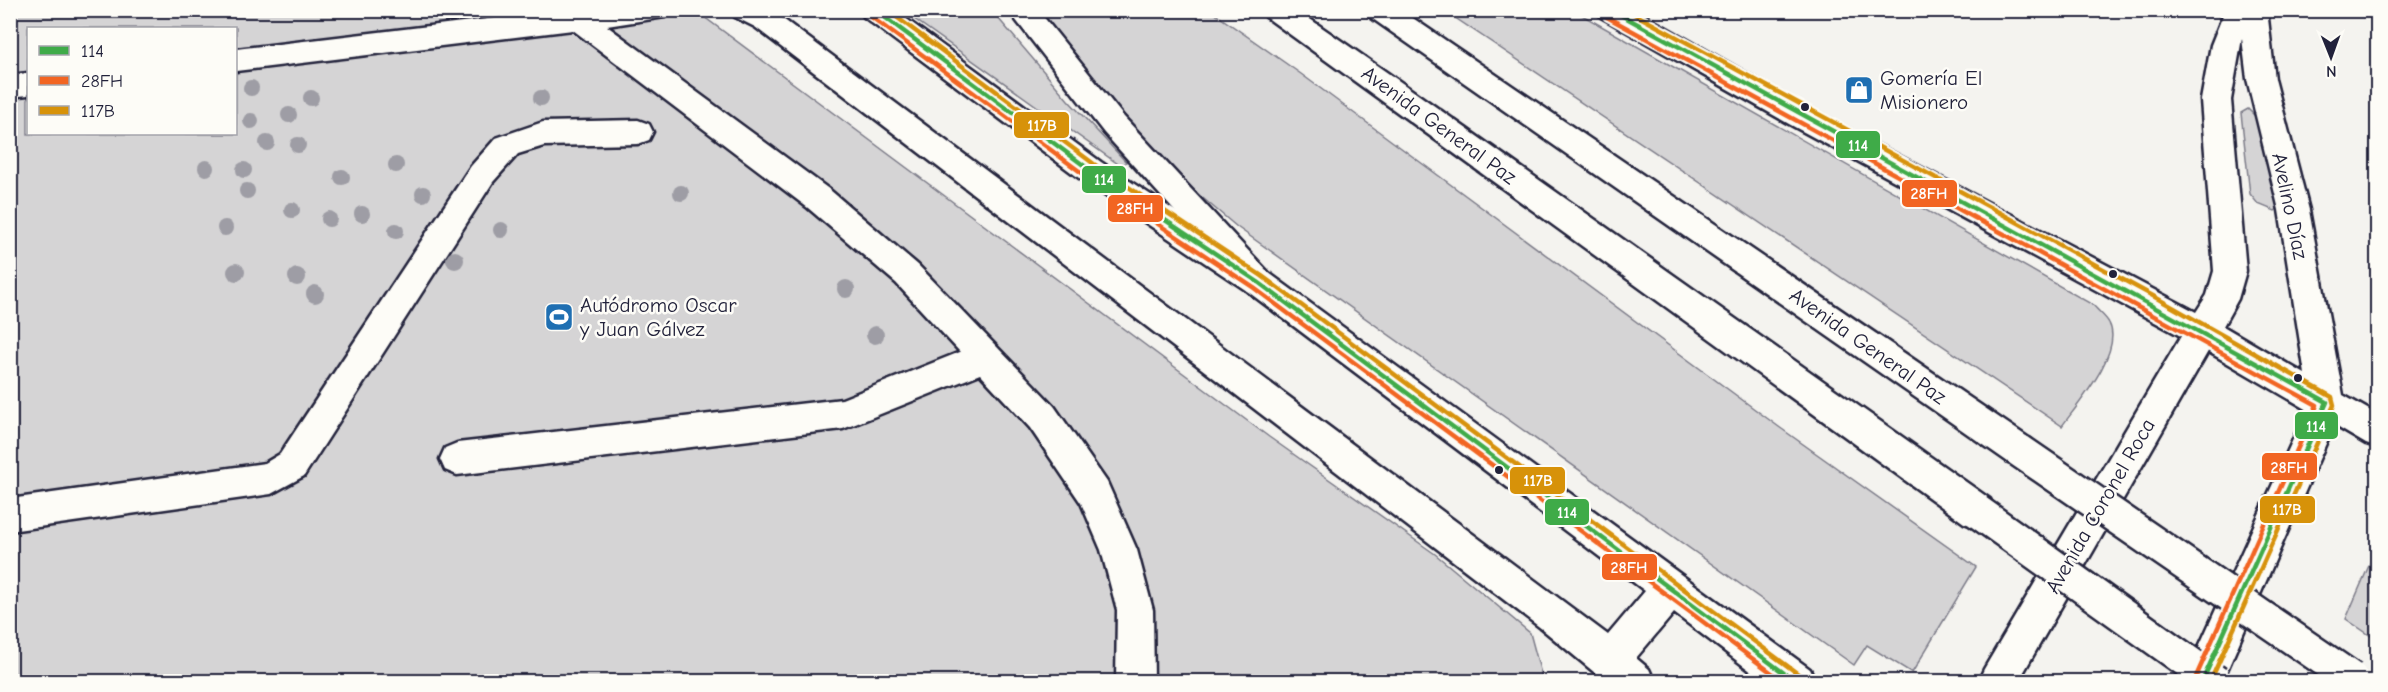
<svg xmlns="http://www.w3.org/2000/svg" width="2388" height="692" font-family="'Comic Neue',sans-serif">
	<style>
		.green { fill: #d5d4d5; stroke: #7c7b88; stroke-width: 1.5; fill-rule: evenodd }
		.lines { fill: none; stroke-linecap: round; stroke-linejoin: round }
		.minor-casing { stroke: #22223b; stroke-width: 5 }
		.major-casing { stroke: #22223b; stroke-width: 5 }
		.highway-casing { stroke: #22223b; stroke-width: 5 }
		.minor { fill: #fdfcf7; fill-rule: evenodd }
		.major { fill: #fdfcf7; fill-rule: evenodd }
		.highway { fill: #fdfcf7; fill-rule: evenodd }
		.highway-bridge-casing { stroke: #22223b; stroke-width: 37; stroke-linecap: butt }
		.highway-bridge { stroke: #fdfcf7; stroke-width: 32 }
		.bus-1-casing { stroke: #fdfcf7; stroke-width: 9 }
		.bus-2-casing { stroke: #fdfcf7; stroke-width: 9 }
		.bus-3-casing { stroke: #fdfcf7; stroke-width: 9 }
		.bus-1 { stroke: #3fab48; stroke-width: 4.5 }
		.bus-2 { stroke: #f26522; stroke-width: 4.5 }
		.bus-3 { stroke: #d79209; stroke-width: 4.5 }
		.tree { fill: #9e9da5 }
		.bus-dot { fill: #22223b; stroke: #fdfcf7; stroke-width: 2 }
		.labels { text-anchor: middle; stroke-width: 5; stroke-linejoin: round; paint-order: stroke }
		.poi-label { font-size: 21px; fill: #22223b; stroke: #fdfcf7; text-anchor: start }
		.street-label { font-size: 21px; fill: #22223b; stroke: #fdfcf7 }
		.line-badge { stroke: #fdfcf7; stroke-width: 2 }
		.badge-label { font-size: 16px; text-anchor: middle; font-weight: bold; fill: #fff }
	</style>
	<rect width="100%" height="100%" fill="#f4f3ef"/>
	<filter id="ink" filterUnits="userSpaceOnUse"><feTurbulence type="fractalNoise" baseFrequency=".0167" numOctaves="2"/><feDisplacementMap in="SourceGraphic" scale="12" xChannelSelector="R" yChannelSelector="G"/><feConvolveMatrix kernelMatrix="1 2 1 2 8 2 1 2 1" color-interpolation-filters="sRGB"/></filter>
	<g filter="url(#ink)">
		<path class="green" d="M 10,11 L 696,11 L 1269,437 L 1435,554 L 1530,633 L 1543,681 L 11,681 ZM 28,28 L 236,28 L 236,134 L 28,134 Z
			M 903,11 L 992,11 L 1068,100 L 1126,162 L 1121,166 Z
			M 1035,11 L 1211,11 L 1301,74 L 1779,427 L 1976,567 L 1912,673 L 1867,645 L 1854,665 L 1237,227 L 1198,194 L 1123,122 Z
			M 1445,11 L 1575,11 L 2093,305 C 2098,311 2106,317 2109,323 C 2124,351 2078,404 2062,426 Z
			M 2248,109 L 2255,116 L 2280,192 L 2281,206 L 2275,211 L 2258,204 L 2250,194 L 2241,113 Z
			M 2377,547 L 2378,640 L 2377,640 L 2346,619 Z"/>
		<g class="lines">
			<g class="minor-casing">
				<path id="minor" d="M 563,10 L 669,10 L 665,17 L 607,26 L 830,190 L 918,265 L 1054,406 L 1107,482 L 1137,550 L 1153,610 L 1154,682 L 1116,682 L 1117,610 L 1101,550 L 1081,503 L 1030,428 L 980,374 L 843,429 L 457,475 L 445,470 L 440,459 L 445,448 L 457,443 L 842,399 L 960,352 L 896,283 L 808,208 L 573,30 L 236,71 L 236,49 Z
					M 731,10 L 770,10 L 775,13 L 1608,635 L 1645,591 L 1247,291 L 1079,178 L 864,17 L 860,10 L 894,10 L 1101,162 L 1269,273 L 1810,669 L 1816,682 L 1765,682 L 1674,613 L 1636,658 L 1649,669 L 1655,682 L 1606,682 L 1542,629 L 755,27 L 735,17 Z
					M 1597,10 L 1635,10 L 1809,108 L 2196,312 L 2207,295 L 2214,271 L 2201,100 L 2211,45 L 2225,10 L 2267,10 L 2275,79 L 2309,210 L 2343,395 L 2378,415 L 2378,448 L 2366,444 L 2190,341 L 1789,124 L 1601,17 ZM 2242,38 L 2247,79 L 2279,210 L 2305,374 L 2223,326 L 2238,299 L 2246,271 L 2231,100 Z
					M 28,73 L 28,95 L 10,97 L 10,75 Z
					M 638,120 L 649,124 L 653,132 L 649,140 L 638,144 L 544,146 L 518,154 L 493,182 L 304,476 L 271,494 L 10,531 L 10,499 L 265,463 L 280,454 L 471,166 L 496,138 L 543,122 Z"/>
			</g>
			<g class="major-casing">
				<path id="major" d="M 2202,317 L 2214,321 L 2218,331 L 2214,341 L 2018,682 L 1978,682 L 1984,669 L 2190,321 Z
					M 2327,387 L 2339,391 L 2344,402 L 2222,682 L 2183,682 L 2315,391 Z"/>
			</g>
			<g class="highway-casing">
				<path id="highway" d="M 1008,10 L 1038,10 L 1124,117 L 1269,273 L 1274,282 L 1269,291 L 1258,295 L 1247,291 L 1104,133 Z
					M 1262,10 L 1297,10 L 1395,78 L 1990,499 L 1995,511 L 1990,523 L 1977,527 L 1964,523 L 1266,17 Z
					M 1366,10 L 1401,10 L 2032,440 L 2037,451 L 2032,462 L 2020,467 L 2008,462 L 1370,17 Z"/>
			</g>
			<use href="#minor" class="minor"/>
			<use href="#major" class="major"/>
			<use href="#highway" class="highway"/>
			<g class="highway-bridge-casing">
				<path id="highway-bridge" d="M 2020,451 L 2351,678
					M 1977,511 L 2216,682"/>
			</g>
			<use href="#highway-bridge" class="highway-bridge"/>
			<g class="bus-1-casing">
				<path id="bus-1" d="M 875,10 L 1090,170 L 1258,282 L 1796,682
					M 1612,10 L 2327,402 L 2202,682"/>
			</g>
			<g class="bus-2-casing">
				<path id="bus-2" d="M 870,16 L 1086,176 L 1254,288 L 1784,682
					M 1607,17 L 2317,405 L 2195,679"/>
			</g>
			<g class="bus-3-casing">
				<path id="bus-3" d="M 887,10 L 1094,164 L 1262,276 L 1801,676
					M 1627,10 L 2153,296 L 2332,397 L 2334,405 L 2210,682"/>
			</g>
			<use href="#bus-1" class="bus-1"/>
			<use href="#bus-2" class="bus-2"/>
			<use href="#bus-3" class="bus-3"/>
		</g>
		<g class="tree">
			<circle cx="251" cy="88" r="8"/>
			<circle cx="311" cy="98" r="8"/>
			<circle cx="541" cy="98" r="8"/>
			<circle cx="289" cy="115" r="8"/>
			<circle cx="251" cy="121" r="8"/>
			<circle cx="267" cy="143" r="8"/>
			<circle cx="298" cy="145" r="8"/>
			<circle cx="396" cy="165" r="8"/>
			<circle cx="206" cy="168" r="8"/>
			<circle cx="244" cy="170" r="8"/>
			<circle cx="342" cy="177" r="8"/>
			<circle cx="247" cy="191" r="8"/>
			<circle cx="681" cy="193" r="8"/>
			<circle cx="423" cy="194" r="8"/>
			<circle cx="292" cy="210" r="8"/>
			<circle cx="362" cy="214" r="8"/>
			<circle cx="329" cy="219" r="8"/>
			<circle cx="225" cy="228" r="8"/>
			<circle cx="501" cy="230" r="8"/>
			<circle cx="396" cy="231" r="8"/>
			<circle cx="455" cy="260" r="9"/>
			<circle cx="236" cy="272" r="9"/>
			<circle cx="297" cy="277" r="9"/>
			<circle cx="846" cy="289" r="9"/>
			<circle cx="315" cy="294" r="9"/>
			<circle cx="875" cy="335" r="9"/>
		</g>
	</g>
	<defs>
		<g id="shop-square" transform="scale(1.5)"><rect x="-9" y="-9" width="18" height="18" rx="4" fill="#1f6fb2" stroke="#fdfcf7"/><path d="M-5-2.5h2.3a2.7 3.5 0 0 1 5.4 0H5L5.5 6h-11ZM-1.5-2.5h3a1.5 2.3 0 0 0-3 0Z" fill="#fff"/></g>
		<g id="stadium-square" transform="scale(1.5)"><rect x="-9" y="-9" width="18" height="18" rx="4" fill="#1f6fb2" stroke="#fdfcf7"/><path d="M0-5a6.5 5 0 1 0 0 10a6.5 5 0 1 0 0-10ZM-3.5-1.8h7v3.6h-7Z" fill="#fff"/></g>
	</defs>
	<g fill-rule="evenodd">
		<use href="#shop-square" x="1859" y="90"/>
		<use href="#stadium-square" x="559" y="317"/>
	</g>
	<g class="bus-dot">
		<circle cx="1805" cy="107" r="5"/>
		<circle cx="2113" cy="274" r="5"/>
		<circle cx="2298" cy="378" r="5"/>
		<circle cx="1499" cy="470" r="5"/>
	</g>
	<g class="labels">
		<g class="poi-label">
			<text x="1880" y="85">Gomería El<tspan x="1880" dy="24">Misionero</tspan></text>
			<text x="580" y="312">Autódromo Oscar<tspan x="580" dy="24">y Juan Gálvez</tspan></text>
		</g>
		<g class="street-label">
			<text transform="translate(1439 125) rotate(36)" y="7">Avenida General Paz</text>
			<text transform="translate(2290 206) rotate(78)" y="7">Avelino Díaz</text>
			<text transform="translate(1868 346) rotate(35)" y="7">Avenida General Paz</text>
			<text transform="translate(2100 506) rotate(-60)" y="7">Avenida Coronel Roca</text>
		</g>
	</g>
	<g class="line-badge">
		<rect x="1013" y="111" width="57" height="28" rx="6" fill="#d79209"/>
		<rect x="1835" y="130" width="46" height="29" rx="6" fill="#3fab48"/>
		<rect x="1081" y="165" width="46" height="29" rx="6" fill="#3fab48"/>
		<rect x="1901" y="179" width="57" height="29" rx="6" fill="#f26522"/>
		<rect x="1107" y="194" width="57" height="29" rx="6" fill="#f26522"/>
		<rect x="2294" y="411" width="45" height="29" rx="6" fill="#3fab48"/>
		<rect x="2261" y="452" width="57" height="29" rx="6" fill="#f26522"/>
		<rect x="1509" y="466" width="57" height="29" rx="6" fill="#d79209"/>
		<rect x="2259" y="495" width="57" height="29" rx="6" fill="#d79209"/>
		<rect x="1544" y="498" width="46" height="28" rx="6" fill="#3fab48"/>
		<rect x="1601" y="553" width="57" height="28" rx="6" fill="#f26522"/>
	</g>
	<g class="badge-label">
		<text x="1042" y="131">117B</text>
		<text x="1858" y="151">114</text>
		<text x="1104" y="185">114</text>
		<text x="1929" y="199">28FH</text>
		<text x="1135" y="214">28FH</text>
		<text x="2316" y="432">114</text>
		<text x="2289" y="473">28FH</text>
		<text x="1538" y="486">117B</text>
		<text x="2287" y="515">117B</text>
		<text x="1567" y="518">114</text>
		<text x="1629" y="573">28FH</text>
	</g>
	<rect width="2388" height="692" fill="none" stroke="#fdfcf7" stroke-width="36"/>
	<rect x="18" y="18" width="2352" height="656" fill="none" stroke="#22223b" stroke-width="2" filter="url(#ink)"/>
	<rect x="27" y="27" width="210" height="108" fill="#fdfcf7" stroke="#a5a5ac" stroke-width="1.5"/>
	<rect x="39" y="46" width="30" height="9" fill="#3fab48" stroke="#a5a5ac" stroke-width="1.5"/>
	<text x="81" y="57" font-size="18" fill="#22223b">114</text>
	<rect x="39" y="76" width="30" height="9" fill="#f26522" stroke="#a5a5ac" stroke-width="1.5"/>
	<text x="81" y="87" font-size="18" fill="#22223b">28FH</text>
	<rect x="39" y="106" width="30" height="9" fill="#d79209" stroke="#a5a5ac" stroke-width="1.5"/>
	<text x="81" y="117" font-size="18" fill="#22223b">117B</text>
	<g transform="translate(2331 57) rotate(179)" stroke="#fdfcf7" stroke-width="4.5" paint-order="stroke">
	<path d="M0-4.5L10 22L0 15L-10 22Z" fill="#22223b"/>
	<text y="-9" font-size="16" font-weight="bold" text-anchor="middle" fill="#22223b">N</text>
	</g>
</svg>
